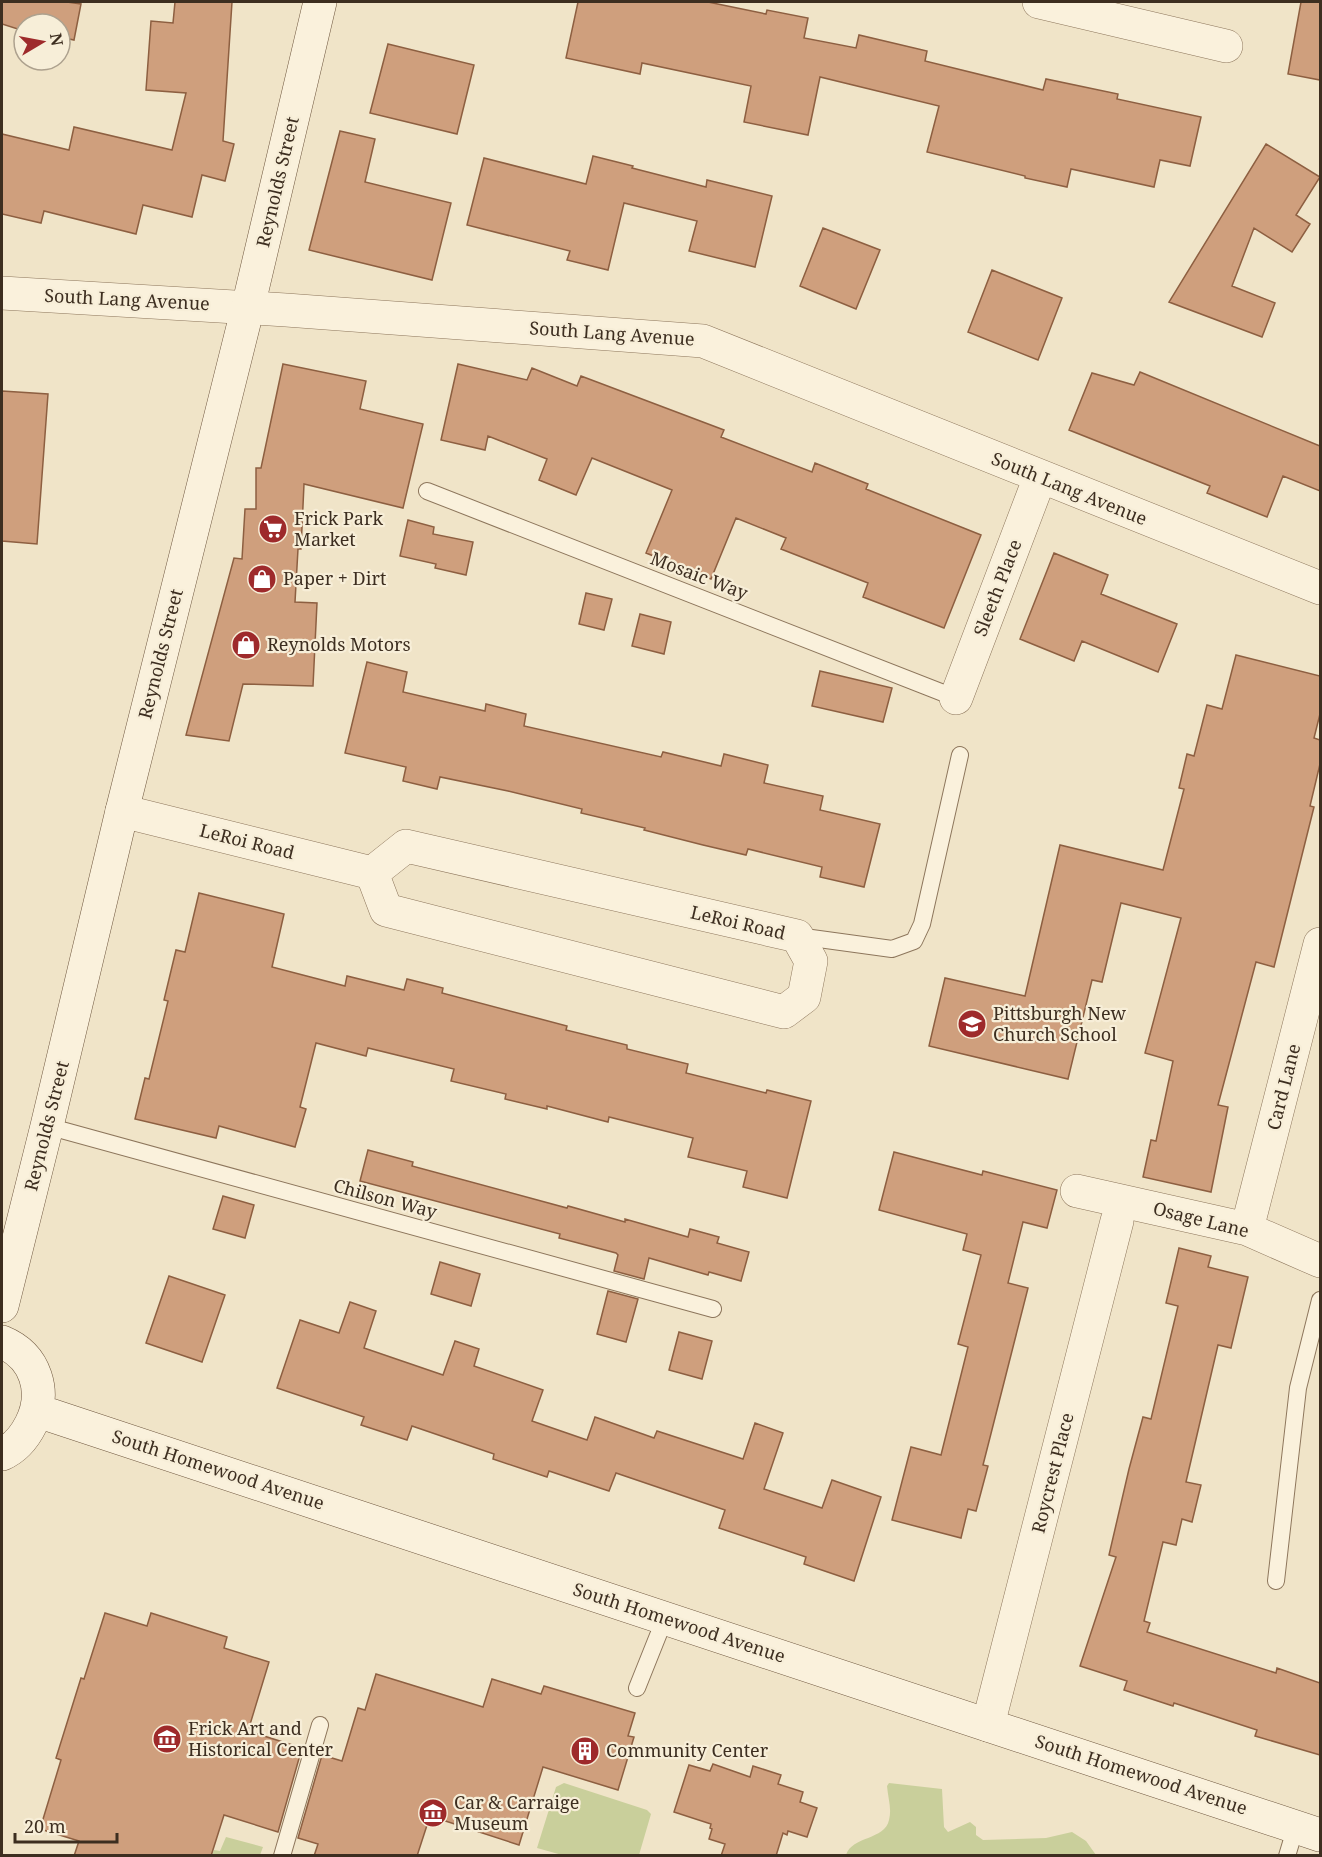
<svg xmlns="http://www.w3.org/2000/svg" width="1322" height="1857" font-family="'Noto Serif',serif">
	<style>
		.green { fill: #c9cf9b }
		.building { fill: #cf9f7d; stroke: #8d5f41; stroke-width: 1.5 }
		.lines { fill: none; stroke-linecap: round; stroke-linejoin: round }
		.lane-casing { stroke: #8d765c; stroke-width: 18 }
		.street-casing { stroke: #8d765c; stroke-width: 34 }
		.secondary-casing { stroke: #6f573f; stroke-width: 34 }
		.lane { stroke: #faf1dc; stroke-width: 16 }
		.street { stroke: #faf1dc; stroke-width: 33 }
		.secondary { stroke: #faf1dc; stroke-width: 33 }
		.labels { text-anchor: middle; stroke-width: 4.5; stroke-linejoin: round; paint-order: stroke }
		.street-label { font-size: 18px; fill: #3d2e20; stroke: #f7eed8 }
		.poi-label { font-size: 18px; fill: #3d2e20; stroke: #f7eed8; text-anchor: start }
	</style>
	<rect width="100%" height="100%" fill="#f0e4c8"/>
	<path class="green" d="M 564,1783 L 647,1810 L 651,1814 L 639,1855 L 562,1855 L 537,1848 L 556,1787 Z
		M 889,1783 L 942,1789 L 944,1827 L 948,1832 L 970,1822 L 976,1827 L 976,1835 L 983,1840 L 1046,1838 L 1072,1832 L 1086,1841 L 1096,1855 L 846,1855 C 852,1836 885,1840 889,1820 C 892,1809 888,1798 887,1786 Z
		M 226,1837 L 263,1847 L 260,1855 L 212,1855 L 214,1850 L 220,1851 Z"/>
	<path class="building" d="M 2,2 L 67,2 L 81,4 L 74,40 L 60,37 L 60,24 L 24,24 L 24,31 L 2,24 Z
		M 175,2 L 232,2 L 223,141 L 234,144 L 225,181 L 202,175 L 192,217 L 143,205 L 136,234 L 44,211 L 41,223 L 2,214 L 2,134 L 69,150 L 74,127 L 172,150 L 186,93 L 146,90 L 151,21 L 173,23 Z
		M 578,2 L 708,2 L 766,14 L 767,10 L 808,18 L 804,38 L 856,48 L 859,35 L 927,51 L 925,61 L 1043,90 L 1046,79 L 1118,94 L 1117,99 L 1201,117 L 1190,166 L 1160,160 L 1154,187 L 1071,169 L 1067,187 L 1025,178 L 1025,176 L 927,152 L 939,106 L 820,77 L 808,135 L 744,122 L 751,86 L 642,63 L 640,74 L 566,58 Z
		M 1301,2 L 1320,2 L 1320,80 L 1288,74 Z
		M 388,44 L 474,65 L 457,134 L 370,113 Z
		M 340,131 L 375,139 L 365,182 L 451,203 L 432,280 L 309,250 Z
		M 1266,144 L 1320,177 L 1296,215 L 1310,224 L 1292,252 L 1254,228 L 1232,286 L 1275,303 L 1262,337 L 1169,302 Z
		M 593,156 L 633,166 L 632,168 L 706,187 L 707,180 L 772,196 L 755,267 L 689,251 L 697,221 L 624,203 L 608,270 L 567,260 L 570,251 L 467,225 L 484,158 L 586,184 Z
		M 823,228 L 880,250 L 856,309 L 800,286 Z
		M 992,270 L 1062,298 L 1038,360 L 968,332 Z
		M 283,364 L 366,381 L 360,409 L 423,424 L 403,508 L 304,484 L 301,549 L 298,549 L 295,602 L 317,603 L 313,686 L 243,684 L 229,741 L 186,735 L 234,558 L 242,559 L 245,509 L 256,509 L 256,468 L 261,468 Z
		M 458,364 L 527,380 L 532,368 L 577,386 L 581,376 L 724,430 L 721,437 L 812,472 L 815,463 L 868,484 L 866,489 L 981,535 L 944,628 L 863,597 L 868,583 L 781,549 L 786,538 L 736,518 L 711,579 L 646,553 L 672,490 L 592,458 L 576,495 L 539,480 L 547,459 L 488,436 L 485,450 L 441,440 Z
		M 1140,372 L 1320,446 L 1320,491 L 1283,476 L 1267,517 L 1207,493 L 1210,486 L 1069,430 L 1092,373 L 1134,385 Z
		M 2,391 L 48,394 L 37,544 L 2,541 Z
		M 408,520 L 434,527 L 433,534 L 473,542 L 466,575 L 435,568 L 436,564 L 400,556 Z
		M 1054,553 L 1108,575 L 1101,594 L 1177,624 L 1158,672 L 1082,641 L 1074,661 L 1020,639 Z
		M 586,593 L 612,599 L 604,630 L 579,624 Z
		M 640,614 L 671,622 L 664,654 L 632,646 Z
		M 1236,655 L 1320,676 L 1320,714 L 1314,738 L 1320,740 L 1320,764 L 1310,806 L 1314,807 L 1274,967 L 1256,962 L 1218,1105 L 1228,1107 L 1211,1192 L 1143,1177 L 1151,1140 L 1156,1141 L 1173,1061 L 1145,1053 L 1181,918 L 1121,903 L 1102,982 L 1092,980 L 1068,1079 L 929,1046 L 945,978 L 1025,996 L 1060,845 L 1163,870 L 1184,789 L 1179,788 L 1187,754 L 1194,756 L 1207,705 L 1222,709 Z
		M 367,662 L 407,672 L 403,692 L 485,711 L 486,704 L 526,714 L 524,726 L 661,757 L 663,752 L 721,766 L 724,754 L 768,765 L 764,783 L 823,796 L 820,810 L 880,824 L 864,887 L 820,877 L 822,867 L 748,849 L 746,855 L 703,845 L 644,830 L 645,828 L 581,813 L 582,809 L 508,791 L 440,777 L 437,789 L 403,781 L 406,767 L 345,753 Z
		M 820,671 L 892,688 L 883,722 L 812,706 Z
		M 199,893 L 284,914 L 272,967 L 345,986 L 347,976 L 404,990 L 407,979 L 443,988 L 442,993 L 567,1026 L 566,1030 L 627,1045 L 627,1049 L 688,1064 L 686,1073 L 766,1093 L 767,1090 L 811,1101 L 787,1198 L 743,1187 L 747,1171 L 688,1157 L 693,1138 L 609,1117 L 608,1122 L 547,1106 L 547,1109 L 505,1099 L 506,1094 L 451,1081 L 454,1069 L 368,1048 L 366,1056 L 316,1043 L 300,1107 L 306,1109 L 295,1147 L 219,1126 L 216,1138 L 135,1119 L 145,1078 L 149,1079 L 168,1001 L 164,1000 L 176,950 L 185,952 Z
		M 368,1150 L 413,1162 L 412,1166 L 567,1208 L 568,1206 L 625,1222 L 625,1219 L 688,1237 L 690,1229 L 719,1237 L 717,1243 L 749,1252 L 741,1281 L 709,1272 L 708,1275 L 649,1258 L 644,1279 L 614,1271 L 618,1255 L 616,1253 L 559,1238 L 560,1234 L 360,1181 Z
		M 894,1152 L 982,1175 L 983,1171 L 1057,1190 L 1047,1228 L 1023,1222 L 1008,1283 L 1028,1288 L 983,1465 L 988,1466 L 976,1511 L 968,1509 L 961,1538 L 892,1520 L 911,1447 L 941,1455 L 968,1347 L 958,1344 L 981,1255 L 963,1250 L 967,1234 L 879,1210 Z
		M 223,1196 L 254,1205 L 245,1238 L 213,1229 Z
		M 1179,1248 L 1211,1256 L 1208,1267 L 1248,1277 L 1231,1348 L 1218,1345 L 1186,1482 L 1201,1485 L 1192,1522 L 1182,1519 L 1176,1545 L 1163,1542 L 1144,1621 L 1150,1623 L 1147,1632 L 1276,1673 L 1277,1668 L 1320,1683 L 1320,1755 L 1255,1736 L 1257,1730 L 1174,1703 L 1173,1706 L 1124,1690 L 1127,1681 L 1080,1666 L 1116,1557 L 1109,1555 L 1129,1469 L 1143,1417 L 1151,1419 L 1178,1306 L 1166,1303 Z
		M 440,1262 L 480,1274 L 471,1306 L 431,1294 Z
		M 169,1276 L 225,1295 L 202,1362 L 146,1343 Z
		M 608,1291 L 638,1299 L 626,1342 L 597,1334 Z
		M 350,1302 L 376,1311 L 364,1348 L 443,1375 L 455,1341 L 479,1349 L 474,1366 L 543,1390 L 532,1421 L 587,1440 L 595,1417 L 654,1438 L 657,1431 L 743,1459 L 755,1423 L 783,1433 L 764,1489 L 822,1508 L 832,1480 L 881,1497 L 854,1581 L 804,1564 L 806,1557 L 719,1528 L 725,1510 L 616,1473 L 609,1491 L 549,1471 L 547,1477 L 493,1459 L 494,1454 L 412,1426 L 407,1440 L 361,1425 L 364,1417 L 277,1388 L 300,1320 L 339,1333 Z
		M 679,1332 L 712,1341 L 702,1379 L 669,1370 Z
		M 105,1613 L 147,1626 L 151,1613 L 227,1637 L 224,1648 L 269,1662 L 248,1731 L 302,1748 L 278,1832 L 224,1815 L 211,1856 L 74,1856 L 79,1841 L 40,1829 L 61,1760 L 56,1758 L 81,1678 L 84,1679 Z
		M 376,1674 L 483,1707 L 492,1679 L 541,1694 L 544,1686 L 635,1713 L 628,1736 L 634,1737 L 618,1790 L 543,1767 L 519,1845 L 430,1816 L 417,1856 L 314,1856 L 318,1844 L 298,1838 L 322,1755 L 342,1761 L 358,1708 L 365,1710 Z
		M 713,1764 L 750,1777 L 753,1766 L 781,1775 L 778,1784 L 803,1792 L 800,1802 L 817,1808 L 807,1837 L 788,1831 L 787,1835 L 783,1833 L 776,1856 L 721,1856 L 725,1844 L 709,1839 L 712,1829 L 710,1828 L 711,1824 L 674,1812 L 689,1765 L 710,1771 Z"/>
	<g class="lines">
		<g class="lane-casing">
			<path id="lane" d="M 427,491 L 956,698
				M 797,936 L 892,949 L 914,941 L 922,924 L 960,755
				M 47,1126 L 713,1309
				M 1276,1581 L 1298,1388 L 1320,1300
				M 637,1688 L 665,1618
				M 282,1856 L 320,1725
				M 1287,1856 L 1296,1826"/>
		</g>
		<g class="street-casing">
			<path id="street" d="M 1039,2 L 1226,46
				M 2,293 L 286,310 L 703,341 L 1320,588
				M 956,698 L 1040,477
				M 122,811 L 372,873 L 386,910 L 784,1012 L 804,997 L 811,961 L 797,936 L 406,846 L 372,873
				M 1077,1191 L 1247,1229 L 1320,1261
				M 1247,1229 L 1320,944
				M 988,1725 L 1117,1221"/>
		</g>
		<g class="secondary-casing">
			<path id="secondary" d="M 2,1306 L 47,1126 L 122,811 L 248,307 L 320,2
				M 2,1342 C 36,1356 47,1392 31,1424 C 24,1438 16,1448 2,1454
				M 38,1411 L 1320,1835"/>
		</g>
		<use href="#lane" class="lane"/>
		<use href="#street" class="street"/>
		<use href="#secondary" class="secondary"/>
	</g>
	<defs>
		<g id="supermarket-disc" transform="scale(1.5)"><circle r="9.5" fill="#9e2a2b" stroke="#f7eed8"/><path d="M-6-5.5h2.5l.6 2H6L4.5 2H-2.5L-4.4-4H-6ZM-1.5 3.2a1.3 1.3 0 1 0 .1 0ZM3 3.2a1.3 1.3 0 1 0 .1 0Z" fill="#fff"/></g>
		<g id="shop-disc" transform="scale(1.5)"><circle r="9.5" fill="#9e2a2b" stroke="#f7eed8"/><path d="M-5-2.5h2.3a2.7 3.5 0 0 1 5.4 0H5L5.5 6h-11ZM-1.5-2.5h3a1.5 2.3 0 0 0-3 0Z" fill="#fff"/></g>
		<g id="school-disc" transform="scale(1.5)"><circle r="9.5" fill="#9e2a2b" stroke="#f7eed8"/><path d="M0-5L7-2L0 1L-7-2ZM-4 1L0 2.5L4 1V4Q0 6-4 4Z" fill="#fff"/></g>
		<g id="museum-disc" transform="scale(1.5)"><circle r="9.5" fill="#9e2a2b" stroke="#f7eed8"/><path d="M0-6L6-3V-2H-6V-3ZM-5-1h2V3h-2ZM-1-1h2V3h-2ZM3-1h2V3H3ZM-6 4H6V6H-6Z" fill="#fff"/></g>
		<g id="building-disc" transform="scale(1.5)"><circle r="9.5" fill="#9e2a2b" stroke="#f7eed8"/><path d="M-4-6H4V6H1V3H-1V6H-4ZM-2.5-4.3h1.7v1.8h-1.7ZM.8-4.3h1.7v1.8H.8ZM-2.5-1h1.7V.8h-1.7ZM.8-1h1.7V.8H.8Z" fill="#fff"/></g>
	</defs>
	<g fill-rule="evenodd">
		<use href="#supermarket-disc" x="273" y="529"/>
		<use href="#shop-disc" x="262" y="579"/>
		<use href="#shop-disc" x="246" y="645"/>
		<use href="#school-disc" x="972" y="1024"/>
		<use href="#museum-disc" x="167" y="1739"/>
		<use href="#building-disc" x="585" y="1751"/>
		<use href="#museum-disc" x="433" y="1813"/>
	</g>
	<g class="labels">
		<g class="street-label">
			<text transform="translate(278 182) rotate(-77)" y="6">Reynolds Street</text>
			<text transform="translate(127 300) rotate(3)" y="6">South Lang Avenue</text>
			<text transform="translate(612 334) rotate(4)" y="6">South Lang Avenue</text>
			<text transform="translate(1069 489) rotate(22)" y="6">South Lang Avenue</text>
			<text transform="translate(699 576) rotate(21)" y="6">Mosaic Way</text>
			<text transform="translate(998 588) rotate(-69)" y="6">Sleeth Place</text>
			<text transform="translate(161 654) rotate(-76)" y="6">Reynolds Street</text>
			<text transform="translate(247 842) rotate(14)" y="6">LeRoi Road</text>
			<text transform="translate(738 923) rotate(13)" y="6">LeRoi Road</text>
			<text transform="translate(1284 1087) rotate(-76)" y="6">Card Lane</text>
			<text transform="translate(47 1126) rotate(-76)" y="6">Reynolds Street</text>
			<text transform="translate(385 1199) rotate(15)" y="6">Chilson Way</text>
			<text transform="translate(1201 1220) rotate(14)" y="6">Osage Lane</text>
			<text transform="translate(218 1470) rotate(18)" y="6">South Homewood Avenue</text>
			<text transform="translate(1053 1473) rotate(-76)" y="6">Roycrest Place</text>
			<text transform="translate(679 1623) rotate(18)" y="6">South Homewood Avenue</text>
			<text transform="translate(1141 1775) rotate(18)" y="6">South Homewood Avenue</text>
		</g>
		<g class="poi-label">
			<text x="294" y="525">Frick Park<tspan x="294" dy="21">Market</tspan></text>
			<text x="283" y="585">Paper + Dirt</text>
			<text x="267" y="651">Reynolds Motors</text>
			<text x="993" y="1020">Pittsburgh New<tspan x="993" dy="21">Church School</tspan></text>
			<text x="188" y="1735">Frick Art and<tspan x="188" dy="21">Historical Center</tspan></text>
			<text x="606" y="1757">Community Center</text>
			<text x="454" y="1809">Car &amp; Carraige<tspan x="454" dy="21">Museum</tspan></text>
		</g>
	</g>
	<rect width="1322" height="1857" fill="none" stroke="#3d2e20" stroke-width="6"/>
	<g transform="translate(42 42) rotate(80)"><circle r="28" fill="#f7eed8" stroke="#ada18e" stroke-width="1.5"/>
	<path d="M0-4.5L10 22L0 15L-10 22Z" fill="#9e2a2b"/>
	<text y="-9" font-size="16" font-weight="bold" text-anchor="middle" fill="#3d2e20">N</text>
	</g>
	<path d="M15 1833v9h102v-9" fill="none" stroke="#3d2e20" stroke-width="3"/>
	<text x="24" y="1833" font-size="18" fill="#3d2e20" stroke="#f7eed8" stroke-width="4.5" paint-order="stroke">20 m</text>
</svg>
